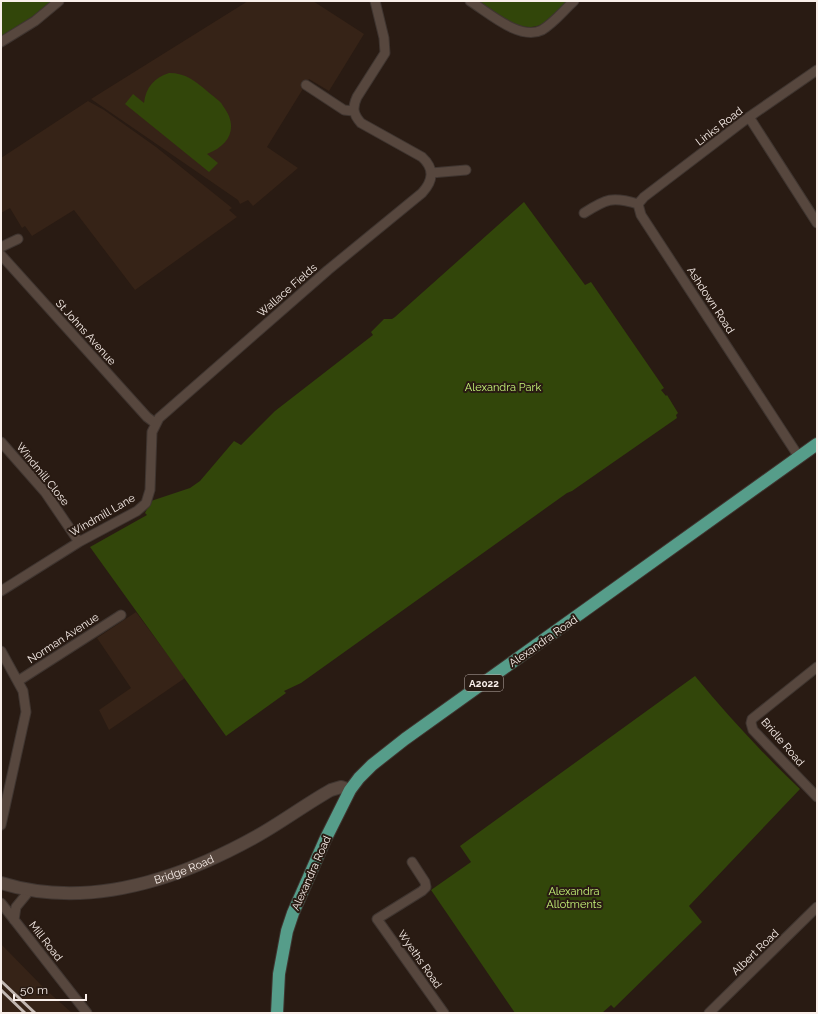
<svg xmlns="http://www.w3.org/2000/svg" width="818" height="1014" font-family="Raleway,sans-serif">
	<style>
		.built { fill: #362317 }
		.green { fill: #32460a }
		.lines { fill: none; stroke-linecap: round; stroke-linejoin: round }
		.street-casing { stroke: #3f3530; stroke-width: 11 }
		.secondary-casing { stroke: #3f3530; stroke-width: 14 }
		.primary-casing { stroke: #3f3530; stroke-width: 14 }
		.street { stroke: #57473e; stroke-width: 9 }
		.secondary { stroke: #57473e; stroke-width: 12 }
		.primary { stroke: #569d8a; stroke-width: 12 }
		.rail { stroke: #c1b6b0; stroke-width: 3 }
		.labels { text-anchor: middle; stroke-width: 4; stroke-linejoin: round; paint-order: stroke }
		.shield { fill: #291b13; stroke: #bbafaa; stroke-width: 1 }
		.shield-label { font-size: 10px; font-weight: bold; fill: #f9efea }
		.street-label { font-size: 11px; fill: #f9efea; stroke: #291b13 }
		.park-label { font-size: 11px; fill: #c5f378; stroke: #291b13 }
	</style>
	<rect width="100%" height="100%" fill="#291b13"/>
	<path class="built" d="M 248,1 L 313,1 L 364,34 L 329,91 L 309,79 L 267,147 L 298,168 L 253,206 L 248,200 L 240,204 L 238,200 L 91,99 Z
		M 88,101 L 104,110 L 156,147 L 232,208 L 229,210 L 237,217 L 135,290 L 74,210 L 32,236 L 25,226 L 22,228 L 10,208 L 1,213 L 1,158 Z
		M 136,612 L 185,678 L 109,730 L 99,710 L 131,688 L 97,638 Z
		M 1,944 L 44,988 L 72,1013 L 1,1013 Z"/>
	<path class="green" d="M 1,1 L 55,1 L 1,38 Z
		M 477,1 L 569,1 C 560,9 550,21 540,25 C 518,34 494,12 477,1 Z
		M 169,73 C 186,73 195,81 207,91 C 212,96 220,100 223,106 C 239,127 230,145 207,154 L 218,163 L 209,172 L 125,104 L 133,94 L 144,103 C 146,87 154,78 169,73 Z
		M 524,202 L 585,285 L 591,282 L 664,388 L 661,390 L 666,396 L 667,395 L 678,413 L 676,415 L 677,418 L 572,491 L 567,493 L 301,683 L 284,691 L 286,693 L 226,736 L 90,547 L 147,515 L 145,513 L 151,501 L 190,488 L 200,481 L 234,441 L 241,445 L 275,411 L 373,335 L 371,332 L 384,319 L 392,319 L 395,317 Z
		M 695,676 C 728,716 762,753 800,789 L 689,906 L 702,922 L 614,1008 L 611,1005 L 602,1013 L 515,1013 L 431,890 L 471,862 L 460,846 Z"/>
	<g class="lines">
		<g class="street-casing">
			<path id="street" d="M 470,1 C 489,13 520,41 542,30 C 554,23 564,10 574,1
				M 1,42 L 35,21 L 59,1
				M 306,85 L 344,110 L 353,111
				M 749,117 L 817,223
				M 431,173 L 466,170
				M 638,204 L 641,215 L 799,457
				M 638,204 L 644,197 L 749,117 L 817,70
				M 584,213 C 606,199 612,196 638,204
				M 1,247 L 18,239
				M 1,255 L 147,417 L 155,423
				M 1,442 L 45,492 L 79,542
				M 1,591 L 79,542 L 137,511 L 146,503 L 150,490 L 152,432 L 159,418 L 328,270 L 422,193 C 433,181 435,169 422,157 L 361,123 C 353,114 352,108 357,97 L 385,53 L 384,38 L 375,1
				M 1,651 L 23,691 L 26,712 L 1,825
				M 817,667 L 752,719 L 751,723 L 753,730 L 817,797
				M 18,681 L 121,615
				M 412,862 L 425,882 L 426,887 L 422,891 L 377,919 L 444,1013
				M 1,903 L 87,1013
				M 14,920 L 16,907 L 30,890
				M 709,1013 L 817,907"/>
		</g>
		<g class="secondary-casing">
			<g id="secondary">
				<path id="s1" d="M 1,883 C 88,910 180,879 257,836 C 282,822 306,804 331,790 L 341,787 L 350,790"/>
			</g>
		</g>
		<g class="primary-casing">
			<path id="primary" d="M 277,1013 L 279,974 L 287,931 L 293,913 L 325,840 L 350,790 L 359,778 L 372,765 L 405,739 L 817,444"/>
		</g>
		<use href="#street" class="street"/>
		<use href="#secondary" class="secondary"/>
		<use href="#primary" class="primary"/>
		<path class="rail" d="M 1,981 L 35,1013
			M 1,990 L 25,1013"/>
	</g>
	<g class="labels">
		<rect class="shield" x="465" y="675" width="38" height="16" rx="3"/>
		<g class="shield-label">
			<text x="484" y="687">A2022</text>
		</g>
		<g class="street-label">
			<text transform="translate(719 126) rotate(-37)" y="4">Links Road</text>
			<text transform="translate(287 290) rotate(-41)" y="4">Wallace Fields</text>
			<text transform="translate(711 300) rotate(57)" y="4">Ashdown Road</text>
			<text transform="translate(86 332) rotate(48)" y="4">St Johns Avenue</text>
			<text transform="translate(43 474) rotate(51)" y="4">Windmill Close</text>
			<text transform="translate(102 515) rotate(-30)" y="4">Windmill Lane</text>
			<text transform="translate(63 638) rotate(-33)" y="4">Norman Avenue</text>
			<text transform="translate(543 641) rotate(-35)" y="4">Alexandra Road</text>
			<text transform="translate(783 742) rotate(49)" y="4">Bridle Road</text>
			<text dy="4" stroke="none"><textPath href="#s1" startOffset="187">Bridge Road</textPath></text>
			<text transform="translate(311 873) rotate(-66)" y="4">Alexandra Road</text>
			<text transform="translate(46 941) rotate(52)" y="4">Mill Road</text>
			<text transform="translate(755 952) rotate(-44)" y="4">Albert Road</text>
			<text transform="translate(420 959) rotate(55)" y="4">Wyeths Road</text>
		</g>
		<g class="park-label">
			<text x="503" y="391">Alexandra Park</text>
			<text x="574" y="895">Alexandra<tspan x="574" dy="13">Allotments</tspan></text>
		</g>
	</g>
	<rect width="818" height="1014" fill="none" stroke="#f9efea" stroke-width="4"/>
	<path d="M14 994v6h72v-6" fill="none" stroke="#f9efea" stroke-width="2"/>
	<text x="20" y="994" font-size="12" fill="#f9efea" stroke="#291b13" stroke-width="3" paint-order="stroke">50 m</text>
</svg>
